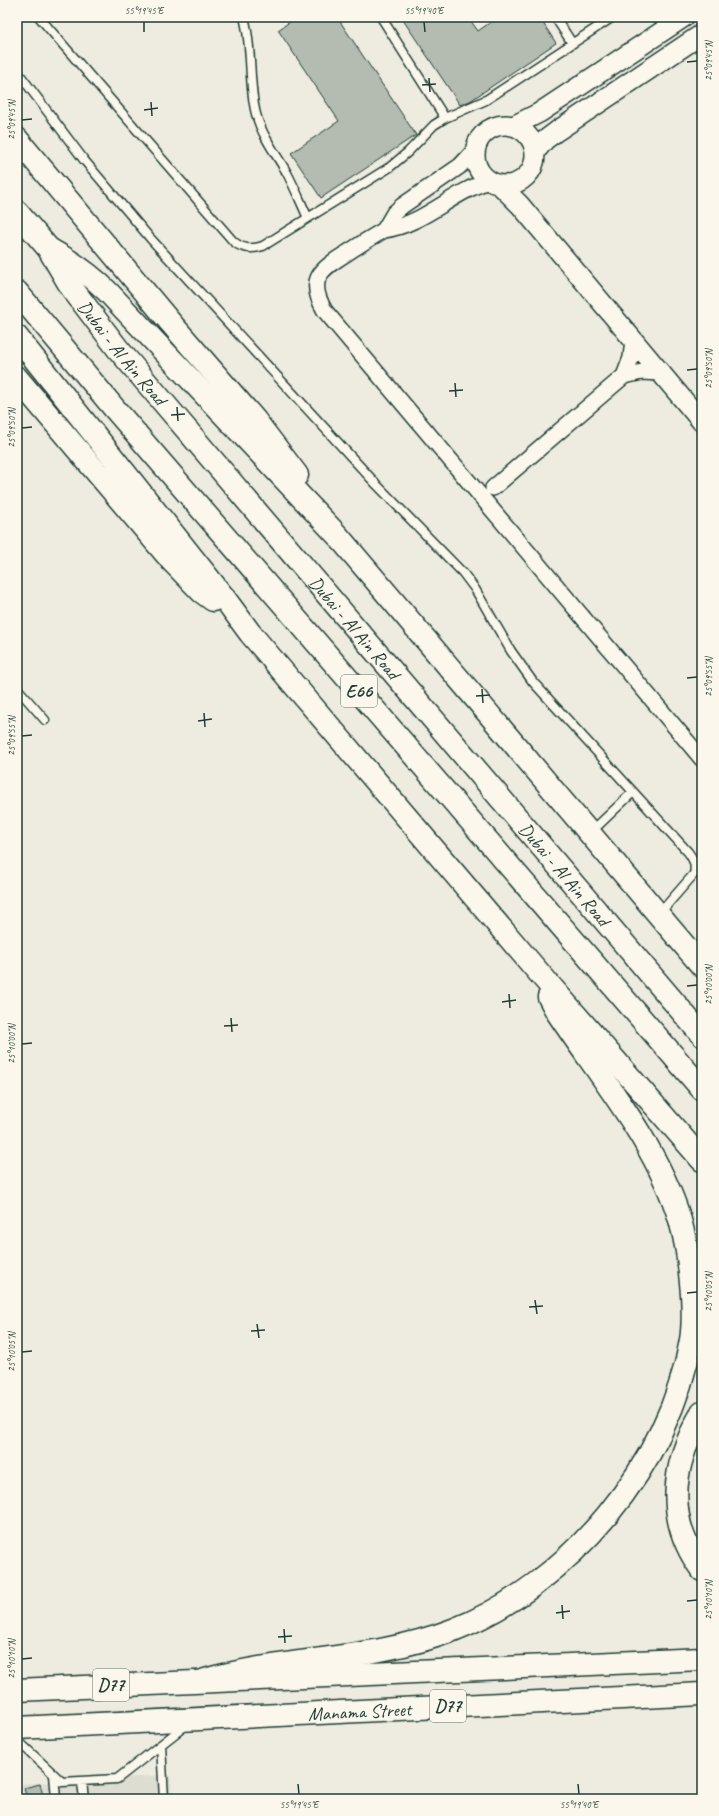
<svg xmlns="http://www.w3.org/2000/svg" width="719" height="1816" font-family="Caveat,sans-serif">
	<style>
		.built { fill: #ddddd2 }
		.building { fill: #b4bbb0; stroke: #1f3d34 }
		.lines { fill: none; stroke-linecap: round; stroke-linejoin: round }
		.service-casing { stroke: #1f3d34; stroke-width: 11 }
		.minor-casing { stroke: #1f3d34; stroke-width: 18 }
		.tertiary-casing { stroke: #1f3d34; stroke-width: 22 }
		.primary-casing { stroke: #1f3d34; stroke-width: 25 }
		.motorway-casing { stroke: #1f3d34; stroke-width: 25 }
		.service { stroke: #fbf7ec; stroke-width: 8 }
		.minor { stroke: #fbf7ec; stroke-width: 15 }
		.tertiary { stroke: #fbf7ec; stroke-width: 19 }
		.primary { stroke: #fbf7ec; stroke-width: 22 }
		.motorway { stroke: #fbf7ec; stroke-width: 22 }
		.ticks { fill: none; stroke: #1f3d34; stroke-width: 1.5 }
		.labels { text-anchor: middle; stroke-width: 4; stroke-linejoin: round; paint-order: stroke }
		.shield { fill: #fbf7ec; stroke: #61756b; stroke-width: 1 }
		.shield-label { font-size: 18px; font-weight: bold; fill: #1f3d34 }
		.street-label { font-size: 19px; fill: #1f3d34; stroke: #fbf7ec }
		.neatline { fill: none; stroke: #1f3d34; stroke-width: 1.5 }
		.ticks-label { font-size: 10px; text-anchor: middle; fill: #1f3d34 }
	</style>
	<rect width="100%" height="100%" fill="#eeece1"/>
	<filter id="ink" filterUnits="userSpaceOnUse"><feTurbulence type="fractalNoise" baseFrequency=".025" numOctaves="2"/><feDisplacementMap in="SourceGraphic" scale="8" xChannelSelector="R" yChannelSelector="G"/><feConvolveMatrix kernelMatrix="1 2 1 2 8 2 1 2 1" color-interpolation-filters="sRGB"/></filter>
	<g filter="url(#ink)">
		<path class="built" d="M 170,1775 L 172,1799 L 18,1799 L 17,1784 Z"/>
		<path class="building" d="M 297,17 L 337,17 L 416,135 L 321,198 L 291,153 L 339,121 L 278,30 Z
			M 401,17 L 468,17 L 478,31 L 498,17 L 539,17 L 556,43 L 470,101 L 460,105 Z
			M 40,1784 L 44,1799 L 27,1799 L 24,1788 Z"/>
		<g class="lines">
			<g class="service-casing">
				<path id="service" d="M 39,17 L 233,241 C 242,249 251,250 263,246 L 390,167 L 408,152 L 434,125 L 445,118 L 486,100 L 613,17
					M 244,17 C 253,49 248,83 256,114 C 262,136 276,154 287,173 C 295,188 301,203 308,218
					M 381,17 L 445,118
					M 555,17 L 572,43
					M 17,71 L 84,160 L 150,238 L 377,485 L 463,573 L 475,589 L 511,651 L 533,682 L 688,852 C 694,860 696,865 694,874 L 659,914
					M 17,688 L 45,720
					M 590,833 L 633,792
					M 17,1740 L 62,1782 L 117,1779 L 186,1725
					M 161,1745 L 164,1799
					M 54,1775 L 56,1799
					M 82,1782 L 84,1799"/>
			</g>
			<g class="minor-casing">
				<path id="minor" d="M 489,181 C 452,192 423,225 384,230 C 372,237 359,245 347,253 C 321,269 306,279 325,311 L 702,759
					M 384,230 L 394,213 L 402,206 L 460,166 L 474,151
					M 624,376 L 631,358 L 633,339
					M 493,488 L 624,376 L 642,372 L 660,373"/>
			</g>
			<g class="tertiary-casing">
				<path id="tertiary" d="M475 155a30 30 0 1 1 60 0a30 30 0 1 1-60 0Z
					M 513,126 L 539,113 L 684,17
					M 535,152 L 545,140 L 557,131 L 702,34
					M 500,185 L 520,205 L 702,422"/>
			</g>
			<g class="primary-casing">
				<g id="primary">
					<path d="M 17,1690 L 702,1659"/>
					<path id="s1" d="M 17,1728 L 702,1694"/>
				</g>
			</g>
			<g class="motorway-casing">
				<g id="motorway">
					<path d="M 17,139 L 170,322 L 255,420 L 297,475"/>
					<path id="s2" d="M 17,212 L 48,248 L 71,287 L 118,349 L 702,1035"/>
					<path d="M 49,249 C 71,261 90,274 108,292 L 338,536 L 702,966"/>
					<path d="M 17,292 L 114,408 L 702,1089"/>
					<path d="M 17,337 L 222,595 L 250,633 L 534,967 L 702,1160"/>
					<path d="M 17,378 L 171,560 L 202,592 L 213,600"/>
					<path d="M 702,1413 C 671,1465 665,1520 702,1570"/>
					<path d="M 205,1680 C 286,1657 373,1661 453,1630 C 569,1585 670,1464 691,1340 C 696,1309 689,1251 680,1220 C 657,1144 600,1077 557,1012 L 549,997"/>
				</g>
			</g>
			<use href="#service" class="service"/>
			<use href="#minor" class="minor"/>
			<use href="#tertiary" class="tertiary"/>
			<use href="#primary" class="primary"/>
			<use href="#motorway" class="motorway"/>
		</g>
	</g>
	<path class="ticks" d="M 144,22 L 144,32M 424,22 L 425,32M 687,62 L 697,61M 429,78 L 430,92M 422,85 L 436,84M 151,102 L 152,116M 144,110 L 158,108M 22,120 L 32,119M 687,370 L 697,369M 455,383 L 456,397M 449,391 L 463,390M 177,407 L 178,421M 171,415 L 185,414M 22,428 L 32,427M 687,678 L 697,677M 482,689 L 483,703M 476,696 L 490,695M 204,713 L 205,727M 198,721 L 212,719M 22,736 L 32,735M 687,986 L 697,985M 509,994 L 510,1008M 502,1002 L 516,1000M 231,1018 L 232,1032M 224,1026 L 238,1025M 22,1044 L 32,1043M 687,1293 L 697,1292M 535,1300 L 537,1314M 529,1307 L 543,1306M 257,1324 L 259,1338M 251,1331 L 265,1330M 22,1352 L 32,1351M 687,1601 L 697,1600M 562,1605 L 563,1619M 556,1613 L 570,1611M 284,1629 L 285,1643M 278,1637 L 292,1636M 22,1659 L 32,1658M 298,1784 L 299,1794M 578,1784 L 579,1794"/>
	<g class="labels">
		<g class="shield">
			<rect x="341" y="675" width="36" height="32" rx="3"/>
			<rect x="93" y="1669" width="36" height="32" rx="3"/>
			<rect x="430" y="1690" width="36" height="32" rx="3"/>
		</g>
		<g class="shield-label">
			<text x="359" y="697">E66</text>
			<text x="111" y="1691">D77</text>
			<text x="448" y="1712">D77</text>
		</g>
		<g class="street-label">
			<text dy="7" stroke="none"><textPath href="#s2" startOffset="176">Dubai - Al Ain Road</textPath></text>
			<text dy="7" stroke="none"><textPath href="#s2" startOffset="536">Dubai - Al Ain Road</textPath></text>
			<text dy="7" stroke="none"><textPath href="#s2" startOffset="860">Dubai - Al Ain Road</textPath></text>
			<text dy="7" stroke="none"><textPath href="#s1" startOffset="343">Manama Street</textPath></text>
		</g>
	</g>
	<rect width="719" height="1816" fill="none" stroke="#fbf7ec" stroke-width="44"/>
	<rect x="22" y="22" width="675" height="1772" class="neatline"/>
	<g class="ticks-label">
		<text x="144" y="14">55°19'45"E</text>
		<text x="424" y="14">55°19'40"E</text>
		<text transform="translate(708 61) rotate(-90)" y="4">25°09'45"N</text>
		<text transform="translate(11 120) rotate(-90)" y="4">25°09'45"N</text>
		<text transform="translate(708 369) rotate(-90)" y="4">25°09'50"N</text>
		<text transform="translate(11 428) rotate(-90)" y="4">25°09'50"N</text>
		<text transform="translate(708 677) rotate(-90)" y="4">25°09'55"N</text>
		<text transform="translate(11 736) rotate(-90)" y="4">25°09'55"N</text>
		<text transform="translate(708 985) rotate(-90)" y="4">25°10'00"N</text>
		<text transform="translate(11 1044) rotate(-90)" y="4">25°10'00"N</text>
		<text transform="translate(708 1292) rotate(-90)" y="4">25°10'05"N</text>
		<text transform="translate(11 1352) rotate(-90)" y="4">25°10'05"N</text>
		<text transform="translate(708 1600) rotate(-90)" y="4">25°10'10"N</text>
		<text transform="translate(11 1659) rotate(-90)" y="4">25°10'10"N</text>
		<text x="299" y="1808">55°19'45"E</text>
		<text x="579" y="1808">55°19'40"E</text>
	</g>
</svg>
